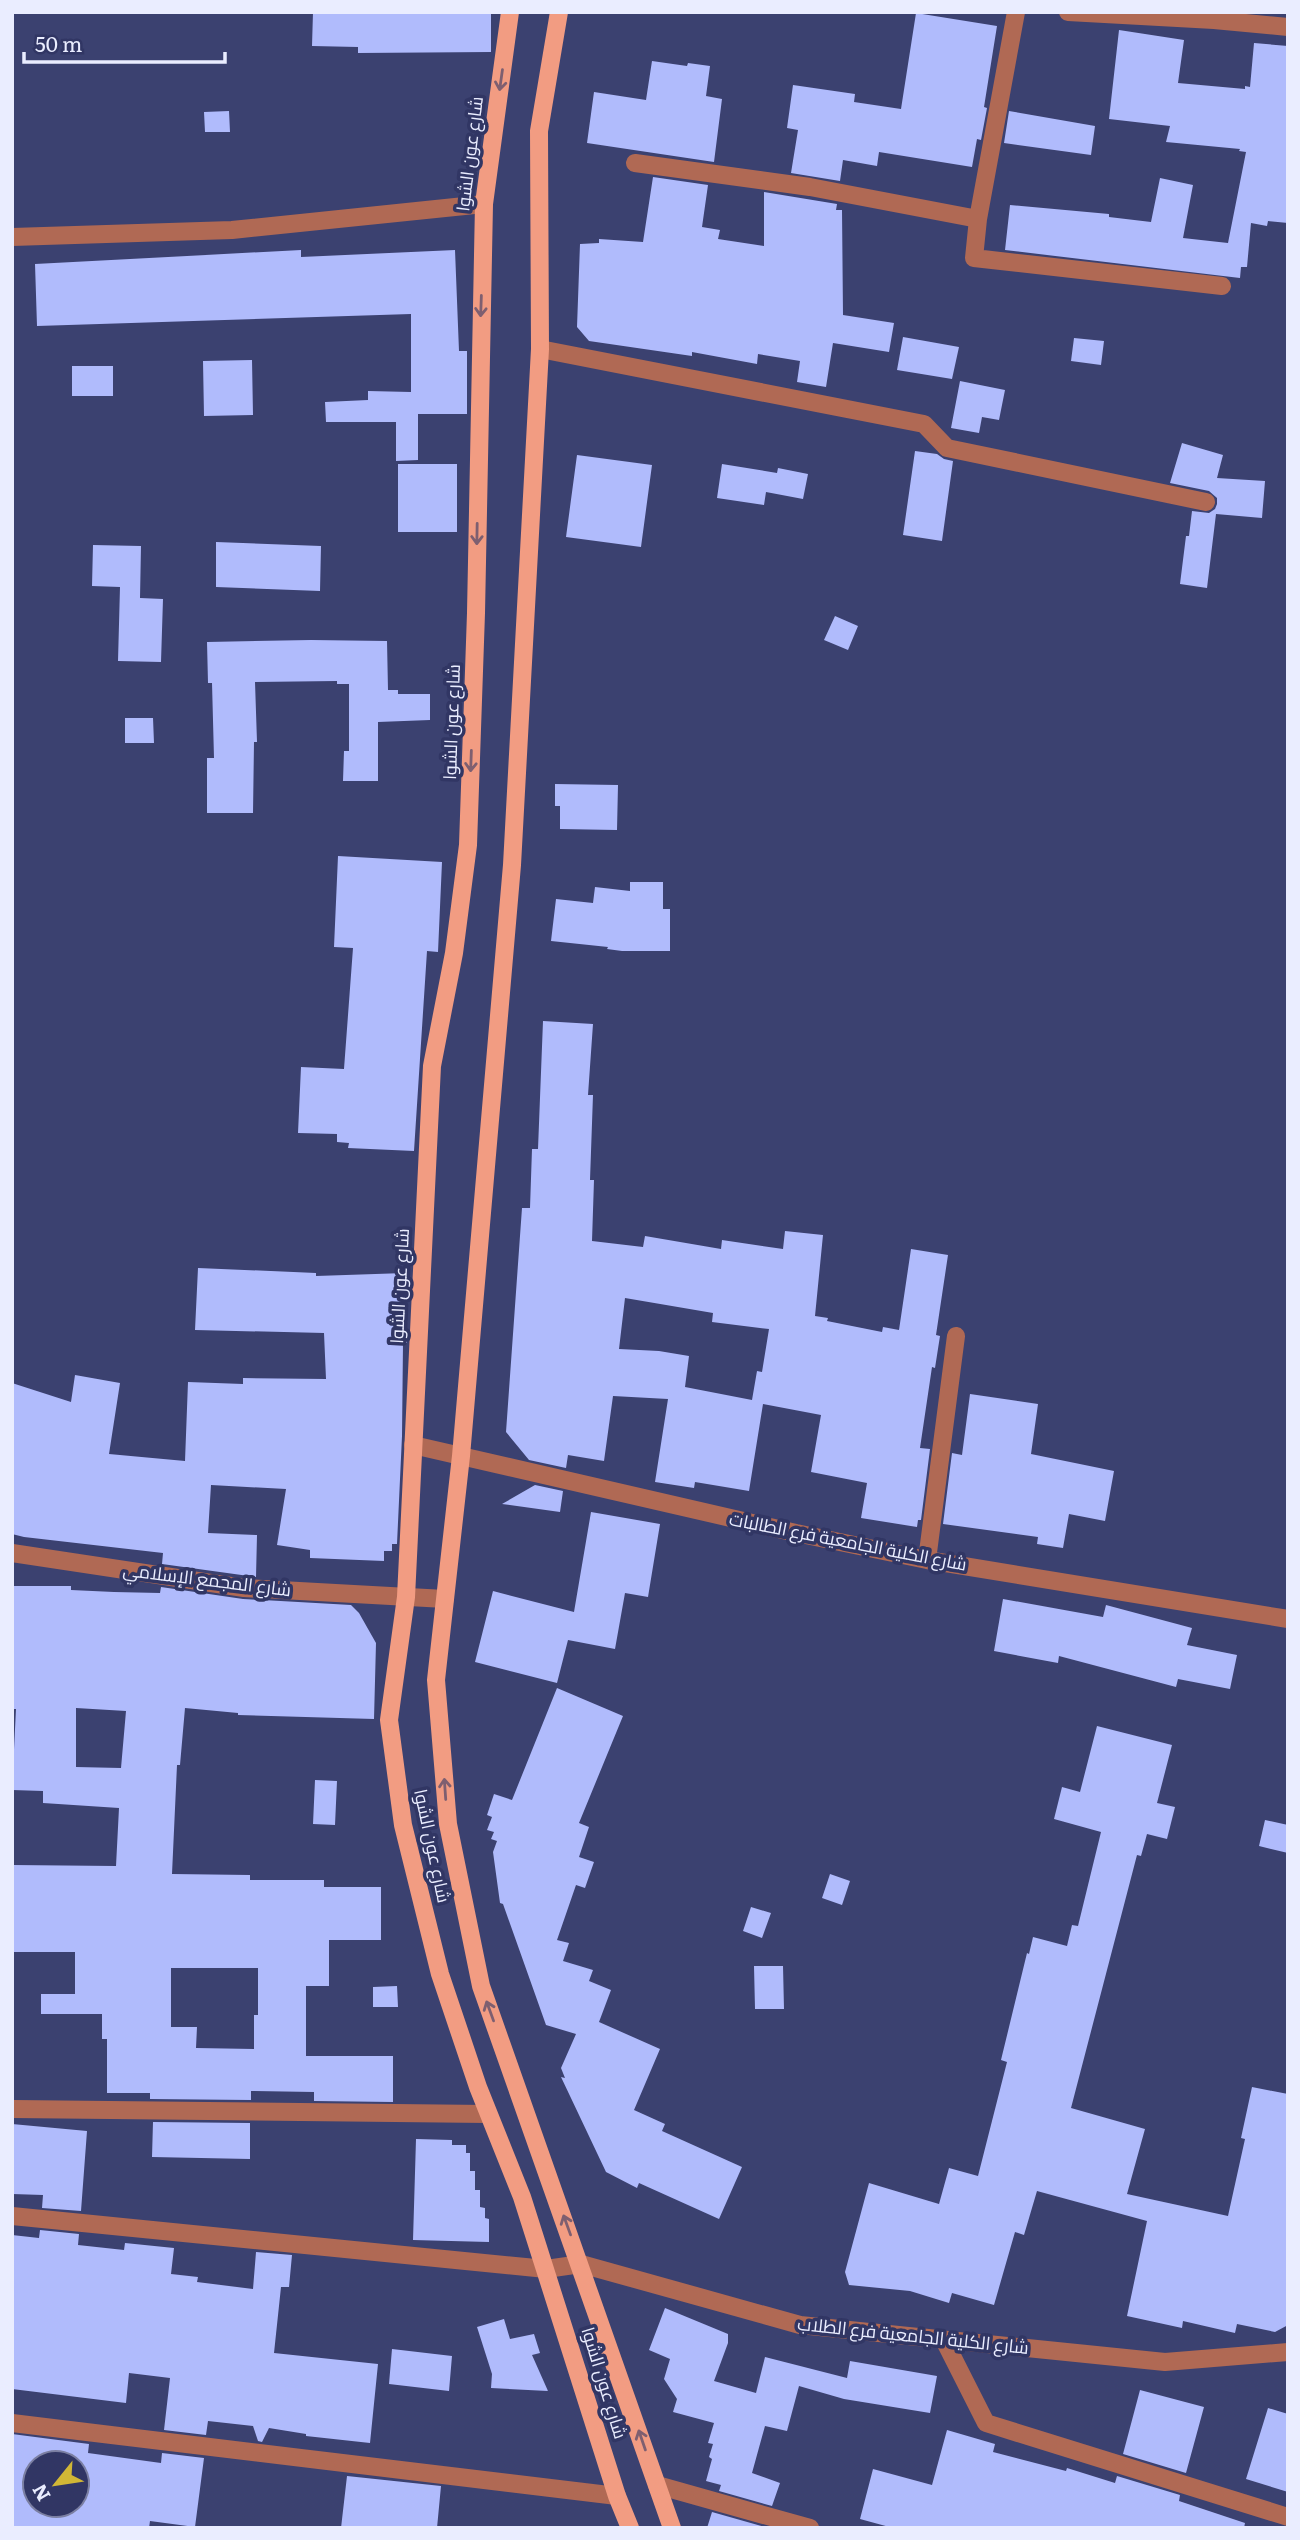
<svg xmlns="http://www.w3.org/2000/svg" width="1300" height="2540" font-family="Literata,Cairo,serif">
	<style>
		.building { fill: #b0bbfc; fill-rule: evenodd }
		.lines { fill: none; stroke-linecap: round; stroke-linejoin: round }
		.minor { stroke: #b06954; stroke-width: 18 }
		.major { stroke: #f29c82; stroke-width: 18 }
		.oneway { stroke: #7e5f70 }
		.labels { text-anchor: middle; stroke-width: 7; stroke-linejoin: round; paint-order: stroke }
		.street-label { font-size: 18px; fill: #eaedff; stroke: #313664 }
	</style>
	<rect width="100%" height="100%" fill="#3b4170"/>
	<path class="building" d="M 313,12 L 491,12 L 491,52 L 358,53 L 358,47 L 312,46 Z
		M 916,13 L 997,26 L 984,107 L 987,108 L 981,140 L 977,139 L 972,167 L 879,152 L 877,166 L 843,160 L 840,181 L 791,173 L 798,130 L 787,128 L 793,85 L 855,94 L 854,102 L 901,109 Z
		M 1119,30 L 1184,40 L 1178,83 L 1245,89 L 1245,86 L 1250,87 L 1254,43 L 1288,46 L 1288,223 L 1268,221 L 1267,226 L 1251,223 L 1247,267 L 1241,267 L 1240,278 L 1005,250 L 1010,205 L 1109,214 L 1109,217 L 1151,222 L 1160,178 L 1193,185 L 1183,238 L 1228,243 L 1246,152 L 1239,151 L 1240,149 L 1166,142 L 1170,126 L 1109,119 Z
		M 652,61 L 687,66 L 688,63 L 710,66 L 706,96 L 722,99 L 714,162 L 587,143 L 594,92 L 646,100 Z
		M 229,111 L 230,132 L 205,132 L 204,112 Z
		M 1009,111 L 1095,126 L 1091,155 L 1004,143 Z
		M 653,177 L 708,185 L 702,227 L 720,230 L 718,239 L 764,246 L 764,192 L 837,204 L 836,210 L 842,210 L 843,315 L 894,323 L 889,352 L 833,343 L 826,387 L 797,382 L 800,361 L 758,354 L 757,364 L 692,352 L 692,356 L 589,341 L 577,327 L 580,244 L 599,243 L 599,239 L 643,242 Z
		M 301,250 L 301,257 L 455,250 L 459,351 L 467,351 L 467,414 L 418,414 L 418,460 L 396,461 L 396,422 L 326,422 L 325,402 L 368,400 L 368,391 L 411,392 L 411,314 L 37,326 L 35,264 Z
		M 903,337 L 959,347 L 952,379 L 897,370 Z
		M 1074,338 L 1104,341 L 1101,365 L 1071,361 Z
		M 252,360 L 253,415 L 204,416 L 203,361 Z
		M 72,366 L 113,366 L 113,396 L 72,396 Z
		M 960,381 L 1005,390 L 999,420 L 982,417 L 979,433 L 951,428 Z
		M 1182,443 L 1223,455 L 1217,478 L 1265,481 L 1262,518 L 1216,514 L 1207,588 L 1180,584 L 1186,536 L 1189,536 L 1192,511 L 1209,513 L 1215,509 L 1217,504 L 1217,498 L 1209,491 L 1170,483 Z
		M 915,451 L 937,454 L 944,459 L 953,461 L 942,541 L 903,535 Z
		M 577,455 L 652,465 L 641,547 L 566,537 Z
		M 398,464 L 457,464 L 457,532 L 398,532 Z
		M 722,464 L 777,473 L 778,468 L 808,474 L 803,499 L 766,492 L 764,505 L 717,498 Z
		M 216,542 L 321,546 L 320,591 L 216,587 Z
		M 93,545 L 141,546 L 140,598 L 163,599 L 161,662 L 118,661 L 120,587 L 92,586 Z
		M 835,616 L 858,626 L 848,650 L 824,640 Z
		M 311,640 L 387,641 L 388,690 L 398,690 L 398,694 L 430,694 L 430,720 L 378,722 L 378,781 L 343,781 L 344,751 L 349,751 L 349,684 L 337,684 L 337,681 L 255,682 L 257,742 L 254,742 L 253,813 L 207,813 L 207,758 L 214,758 L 212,683 L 208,683 L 207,642 Z
		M 125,718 L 153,718 L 154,743 L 125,743 Z
		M 555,784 L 618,785 L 617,830 L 560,829 L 560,806 L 555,806 Z
		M 338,856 L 442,862 L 438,952 L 427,951 L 414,1151 L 348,1148 L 349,1143 L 337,1142 L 337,1134 L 298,1133 L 301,1067 L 344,1069 L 353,948 L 334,947 Z
		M 630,882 L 663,882 L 663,909 L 670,909 L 670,951 L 622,951 L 607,949 L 608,947 L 551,941 L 556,899 L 593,903 L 595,887 L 630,891 Z
		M 543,1021 L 593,1024 L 588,1095 L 593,1095 L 590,1180 L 594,1180 L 592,1241 L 643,1247 L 645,1236 L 721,1249 L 722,1240 L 783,1249 L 785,1231 L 823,1235 L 815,1316 L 828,1318 L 827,1321 L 882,1332 L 883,1327 L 899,1330 L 911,1249 L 948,1255 L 936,1335 L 940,1336 L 935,1368 L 932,1367 L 920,1448 L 930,1449 L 921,1520 L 918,1520 L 917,1527 L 861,1518 L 867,1483 L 811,1472 L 821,1415 L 763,1404 L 749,1491 L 695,1482 L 694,1488 L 655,1482 L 668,1399 L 613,1396 L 604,1461 L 568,1455 L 566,1468 L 529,1460 L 506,1432 L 522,1208 L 530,1208 L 532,1149 L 538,1149 ZM 625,1298 L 713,1313 L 712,1322 L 769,1329 L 762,1372 L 757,1371 L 752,1400 L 685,1387 L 689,1356 L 659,1351 L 619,1349 Z
		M 198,1268 L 316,1273 L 316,1276 L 405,1273 L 407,1339 L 407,1343 L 403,1343 L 402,1436 L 397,1544 L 392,1544 L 392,1551 L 384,1551 L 384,1561 L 310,1558 L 310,1550 L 277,1545 L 286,1489 L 211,1485 L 208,1533 L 257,1535 L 256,1577 L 162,1564 L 163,1553 L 24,1537 L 12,1534 L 12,1383 L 71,1402 L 75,1375 L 120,1383 L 109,1454 L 185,1461 L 188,1382 L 243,1384 L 243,1378 L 326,1379 L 324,1333 L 195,1330 Z
		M 970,1394 L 1038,1404 L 1031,1454 L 1114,1471 L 1105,1521 L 1069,1514 L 1063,1548 L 1037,1544 L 1038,1537 L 943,1524 L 952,1453 L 962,1455 Z
		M 535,1485 L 563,1491 L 560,1512 L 502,1504 Z
		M 591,1512 L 660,1524 L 648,1597 L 625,1593 L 615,1649 L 568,1640 L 557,1683 L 475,1662 L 493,1591 L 574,1612 Z
		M 12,1586 L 71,1586 L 71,1590 L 114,1592 L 160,1593 L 161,1587 L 243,1599 L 351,1605 L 359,1613 L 376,1643 L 374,1719 L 238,1715 L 238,1713 L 185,1708 L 180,1765 L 177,1765 L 172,1874 L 250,1875 L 250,1880 L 324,1880 L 324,1887 L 381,1887 L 381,1940 L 329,1940 L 329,1986 L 306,1986 L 306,2056 L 393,2056 L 393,2102 L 314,2101 L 314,2092 L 251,2091 L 251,2100 L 150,2099 L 150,2093 L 107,2093 L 107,2039 L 102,2039 L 102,2014 L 41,2014 L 41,1994 L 75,1994 L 75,1952 L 12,1952 L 12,1865 L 116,1866 L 119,1808 L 43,1803 L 43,1791 L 12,1790 L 16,1709 L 12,1709 ZM 76,1708 L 126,1711 L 121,1768 L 76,1767 ZM 171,1968 L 258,1968 L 258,2015 L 254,2015 L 254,2049 L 196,2048 L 197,2027 L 171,2027 Z
		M 1003,1599 L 1103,1617 L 1106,1605 L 1192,1628 L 1187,1645 L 1237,1655 L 1230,1689 L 1178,1679 L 1176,1687 L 1059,1656 L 1058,1663 L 994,1651 Z
		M 557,1688 L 623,1716 L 579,1823 L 589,1827 L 579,1857 L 594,1862 L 585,1888 L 576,1885 L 557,1940 L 569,1943 L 563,1961 L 593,1970 L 589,1981 L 611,1990 L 599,2022 L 660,2049 L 634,2110 L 665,2124 L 662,2131 L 742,2167 L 719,2219 L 639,2183 L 637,2188 L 606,2172 L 561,2077 L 565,2078 L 561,2068 L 576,2034 L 546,2025 L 503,1904 L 500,1903 L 493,1852 L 497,1841 L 491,1839 L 494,1832 L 487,1830 L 492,1817 L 487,1815 L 494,1794 L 512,1800 Z
		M 1097,1726 L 1172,1745 L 1157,1803 L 1175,1807 L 1167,1839 L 1147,1834 L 1141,1856 L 1137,1855 L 1071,2108 L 1145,2129 L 1127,2194 L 1228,2216 L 1245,2139 L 1241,2138 L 1252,2087 L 1288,2094 L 1288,2325 L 1275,2332 L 1237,2324 L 1235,2333 L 1183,2321 L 1182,2328 L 1127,2316 L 1147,2221 L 1037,2191 L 1024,2235 L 1015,2232 L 994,2305 L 952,2293 L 949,2303 L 910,2291 L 849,2285 L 845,2272 L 869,2183 L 939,2204 L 949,2168 L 978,2176 L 1007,2062 L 1001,2060 L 1027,1953 L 1029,1954 L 1033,1937 L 1067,1946 L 1072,1925 L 1078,1926 L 1101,1832 L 1054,1819 L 1062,1787 L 1080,1792 Z
		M 315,1780 L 337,1781 L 335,1825 L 313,1824 Z
		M 1265,1820 L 1288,1825 L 1288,1853 L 1259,1846 Z
		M 830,1874 L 850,1881 L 842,1905 L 822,1898 Z
		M 751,1907 L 771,1913 L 762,1938 L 743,1931 Z
		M 754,1966 L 783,1966 L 784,2009 L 755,2009 Z
		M 397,1986 L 398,2007 L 373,2007 L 373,1987 Z
		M 153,2122 L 250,2123 L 250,2159 L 152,2157 Z
		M 12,2124 L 87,2131 L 81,2211 L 42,2208 L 43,2195 L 12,2194 Z
		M 416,2139 L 452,2140 L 452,2145 L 466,2145 L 466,2153 L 470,2153 L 470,2171 L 475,2171 L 475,2190 L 480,2190 L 480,2207 L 485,2208 L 485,2218 L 489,2219 L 489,2242 L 413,2240 Z
		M 40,2230 L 79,2234 L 78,2245 L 124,2250 L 125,2243 L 174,2248 L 171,2274 L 198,2277 L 197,2282 L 253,2289 L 256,2252 L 292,2255 L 289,2287 L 281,2287 L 274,2353 L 378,2364 L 370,2443 L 306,2436 L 306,2434 L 269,2428 L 262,2442 L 258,2441 L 253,2426 L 208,2421 L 206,2435 L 164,2430 L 170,2378 L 129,2373 L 126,2403 L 12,2389 L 12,2235 L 39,2238 Z
		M 665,2308 L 728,2334 L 728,2343 L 714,2381 L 756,2393 L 765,2357 L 847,2378 L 850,2361 L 937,2376 L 930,2413 L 844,2399 L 799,2386 L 787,2431 L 765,2426 L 752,2473 L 780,2483 L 772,2506 L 719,2491 L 721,2485 L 706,2481 L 712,2459 L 709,2457 L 713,2444 L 708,2443 L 714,2423 L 673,2412 L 677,2399 L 664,2379 L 670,2359 L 649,2350 Z
		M 504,2319 L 510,2339 L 534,2334 L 540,2353 L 532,2355 L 548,2391 L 491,2388 L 492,2374 L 477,2327 Z
		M 392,2349 L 452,2356 L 449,2391 L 389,2384 Z
		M 1140,2390 L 1204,2407 L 1186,2473 L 1123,2454 Z
		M 1268,2408 L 1288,2414 L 1288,2492 L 1246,2479 Z
		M 947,2430 L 995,2444 L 993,2452 L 1066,2471 L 1067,2468 L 1115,2483 L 1117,2476 L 1180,2495 L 1179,2501 L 1245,2523 L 1244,2528 L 893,2528 L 860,2519 L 873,2469 L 932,2485 Z
		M 12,2434 L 89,2444 L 88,2453 L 161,2463 L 162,2453 L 204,2458 L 195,2527 L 150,2521 L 149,2528 L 12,2528 ZM 35,2463 L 77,2463 L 77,2505 L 35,2505 Z
		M 347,2476 L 441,2486 L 437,2528 L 341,2528 Z
		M 712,2512 L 765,2527 L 707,2528 Z"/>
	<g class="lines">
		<path class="minor" d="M 1016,12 L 978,219 L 974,258 L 1222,286
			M 1068,12 L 1214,20 L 1288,27
			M 635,163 L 810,187 L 978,219
			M 12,237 L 232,230 L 484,204
			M 540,349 L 924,424 L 947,448 L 1206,502
			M 413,1445 L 796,1533 L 927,1560 L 1288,1619
			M 12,1553 L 244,1588 L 445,1599
			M 927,1560 L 956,1336
			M 12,2109 L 488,2114
			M 12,2216 L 546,2269 L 581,2264 L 800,2325 L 1165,2362 L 1288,2352
			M 944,2340 L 986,2423 L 1288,2517
			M 12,2423 L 617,2496
			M 657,2485 L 810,2528"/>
		<path class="major" d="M 510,12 L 484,204 L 476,613 L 468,845 L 454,953 L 432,1066 L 406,1597 L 389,1720 L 403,1825 L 440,1974 L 478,2087 L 522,2197 L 617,2496 L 630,2528
			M 559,12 L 539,131 L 540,349 L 512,865 L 461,1456 L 436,1680 L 448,1824 L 481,1986 L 672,2528"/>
	</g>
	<defs><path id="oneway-shaft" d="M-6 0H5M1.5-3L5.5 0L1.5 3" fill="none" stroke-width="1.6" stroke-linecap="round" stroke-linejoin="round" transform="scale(1.75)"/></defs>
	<g class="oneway">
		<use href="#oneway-shaft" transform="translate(501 80) rotate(98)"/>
		<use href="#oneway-shaft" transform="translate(481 306) rotate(92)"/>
		<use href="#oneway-shaft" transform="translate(477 534) rotate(91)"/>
		<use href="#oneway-shaft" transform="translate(471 761) rotate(92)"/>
		<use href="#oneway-shaft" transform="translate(445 1789) rotate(-94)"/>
		<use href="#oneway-shaft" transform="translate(490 2011) rotate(-110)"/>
		<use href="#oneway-shaft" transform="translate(567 2225) rotate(-110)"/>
		<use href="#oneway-shaft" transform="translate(642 2440) rotate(-109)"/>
	</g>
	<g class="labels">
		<g class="street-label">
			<text transform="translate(470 154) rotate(-83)" y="6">شارع عون الشوا</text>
			<text transform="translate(452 722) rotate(-88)" y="6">شارع عون الشوا</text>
			<text transform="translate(400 1286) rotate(-87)" y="6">شارع عون الشوا</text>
			<text transform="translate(848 1542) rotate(11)" y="6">شارع الكلية الجامعية فرع الطالبات</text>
			<text transform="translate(207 1580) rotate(7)" y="6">شارع المجمع الإسلامي</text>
			<text transform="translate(432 1846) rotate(78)" y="6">شارع عون الشوا</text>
			<text transform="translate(913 2336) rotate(6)" y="6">شارع الكلية الجامعية فرع الطلاب</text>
			<text transform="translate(604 2383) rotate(73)" y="6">شارع عون الشوا</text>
		</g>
	</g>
	<rect width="1300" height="2540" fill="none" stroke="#eaedff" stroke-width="28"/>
	<g transform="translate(56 2484) rotate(240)"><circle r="33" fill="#313664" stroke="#7b7fa2" stroke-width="2"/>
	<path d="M0-5L12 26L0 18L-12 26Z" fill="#d1b736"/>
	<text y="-10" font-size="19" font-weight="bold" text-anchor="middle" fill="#eaedff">N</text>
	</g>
	<path d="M24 52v10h201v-10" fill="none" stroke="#eaedff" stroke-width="3.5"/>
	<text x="35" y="52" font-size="21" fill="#eaedff" stroke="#313664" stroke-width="5" paint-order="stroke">50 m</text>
</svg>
